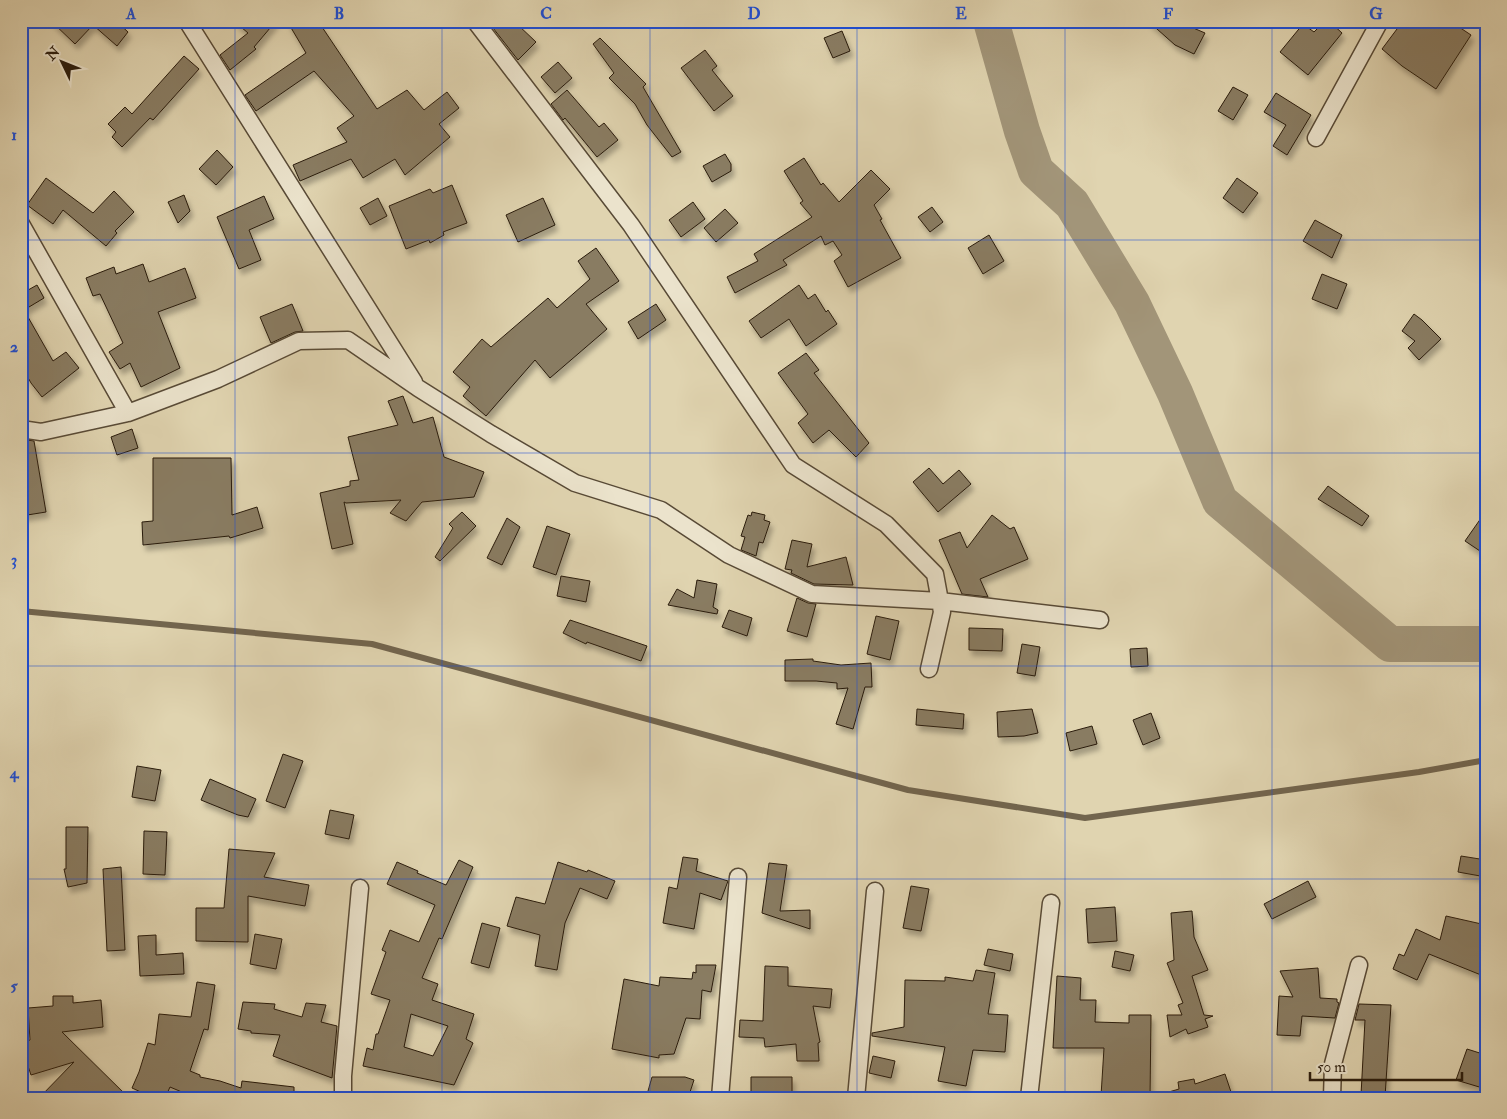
<svg xmlns="http://www.w3.org/2000/svg" width="1507" height="1119" font-family="'IM FELL Double Pica',serif">
	<style>
		.lines { fill: none; stroke-linecap: round; stroke-linejoin: round }
		.stream { stroke: #72654e; stroke-width: 6 }
		.river { stroke: #a29579; stroke-width: 36 }
		.building { fill: #897c62; stroke: #2a1c0d; fill-rule: evenodd; filter: url(#shadow) }
		.minor-casing { stroke: #584a36; stroke-width: 19 }
		.minor { stroke: #ebe3cc; stroke-width: 16 }
		.grid { fill: none; stroke: #1d4ed8; stroke-width: 1; stroke-opacity: 0.55 }
		.neatline { fill: none; stroke: #1d4ed8; stroke-width: 2 }
		.grid-label { font-size: 16px; text-anchor: middle; font-weight: bold; fill: #1d4ed8 }
	</style>
	<defs>
		<filter id="shadow"><feDropShadow dx="3" dy="5.5" stdDeviation="2.5" flood-color="#0004"/></filter>
	</defs>
	<rect width="100%" height="100%" fill="#e0d4b0"/>
	<filter id="stains"><feTurbulence type="fractalNoise" baseFrequency=".004" numOctaves="4"/><feColorMatrix values="0 0 0 0 .2 0 0 0 0 .09 0 0 0 0 .02 0 0 0 .5 -.17"/></filter>
	<radialGradient id="worn" r=".72"><stop offset=".6" stop-color="#630" stop-opacity="0"/><stop offset="1" stop-color="#630" stop-opacity=".3"/></radialGradient>
	<g class="lines">
		<path class="stream" d="M 21,611 L 372,644 L 908,790 L 1085,818 L 1419,772 L 1486,760"/>
		<path class="river" d="M 991,21 L 1022,131 L 1036,171 L 1072,204 L 1132,303 L 1175,393 L 1220,501 L 1390,644 L 1486,644"/>
	</g>
	<path class="building" d="M 51,21 L 116,21 L 128,32 L 117,46 L 93,25 L 75,44 Z
		M 234,21 L 276,21 L 254,47 L 256,49 L 230,70 L 220,55 L 248,33 Z
		M 287,21 L 318,21 L 377,109 L 407,90 L 424,110 L 447,92 L 459,108 L 439,124 L 450,137 L 405,175 L 395,159 L 363,178 L 351,159 L 300,181 L 293,165 L 347,142 L 337,128 L 354,116 L 314,71 L 256,111 L 245,95 L 306,53 Z
		M 499,21 L 507,21 L 514,28 L 517,24 L 536,42 L 518,60 L 493,28 Z
		M 1148,21 L 1185,21 L 1191,27 L 1205,33 L 1194,54 L 1175,45 Z
		M 1325,21 L 1329,21 L 1342,33 L 1308,75 L 1280,52 L 1303,24 L 1314,32 Z
		M 1403,21 L 1450,21 L 1471,35 L 1436,89 L 1402,66 L 1382,49 Z
		M 842,31 L 850,51 L 833,58 L 824,38 Z
		M 600,38 L 646,84 L 643,87 L 681,152 L 672,157 L 647,125 L 635,104 L 609,78 L 614,73 L 593,44 Z
		M 705,50 L 717,66 L 712,70 L 733,96 L 714,111 L 681,68 Z
		M 184,56 L 199,69 L 153,120 L 150,118 L 122,147 L 112,137 L 116,132 L 108,124 L 125,107 L 132,114 Z
		M 558,62 L 572,78 L 555,93 L 541,77 Z
		M 1233,87 L 1248,95 L 1233,120 L 1218,111 Z
		M 567,90 L 599,127 L 604,123 L 618,140 L 597,157 L 565,118 L 563,120 L 551,104 Z
		M 1276,93 L 1311,115 L 1287,155 L 1273,146 L 1286,125 L 1264,112 Z
		M 217,150 L 233,167 L 216,185 L 199,169 Z
		M 725,154 L 731,164 L 731,171 L 712,182 L 703,166 Z
		M 804,158 L 821,185 L 823,183 L 839,202 L 871,170 L 890,189 L 874,205 L 882,219 L 880,220 L 901,258 L 848,287 L 834,261 L 842,255 L 833,241 L 825,245 L 821,236 L 783,260 L 787,265 L 735,293 L 727,277 L 758,261 L 754,254 L 812,217 L 800,203 L 803,201 L 784,171 Z
		M 46,178 L 93,213 L 114,191 L 134,212 L 115,231 L 117,233 L 106,246 L 63,210 L 53,224 L 27,205 Z
		M 1237,178 L 1258,193 L 1243,213 L 1223,198 Z
		M 452,185 L 467,223 L 443,232 L 444,235 L 430,243 L 429,240 L 406,249 L 389,206 L 430,189 L 433,193 Z
		M 184,195 L 190,211 L 178,223 L 168,202 Z
		M 264,196 L 274,219 L 249,230 L 261,260 L 239,269 L 217,217 Z
		M 378,198 L 387,216 L 370,225 L 360,208 Z
		M 543,198 L 555,225 L 518,242 L 506,215 Z
		M 693,202 L 705,219 L 681,237 L 669,220 Z
		M 932,207 L 943,222 L 930,232 L 918,217 Z
		M 725,209 L 738,223 L 716,242 L 704,228 Z
		M 1315,220 L 1342,235 L 1332,258 L 1303,241 Z
		M 989,235 L 1004,261 L 983,274 L 968,248 Z
		M 596,248 L 619,281 L 586,304 L 607,329 L 550,378 L 535,360 L 486,416 L 463,396 L 470,387 L 453,372 L 482,339 L 491,347 L 548,298 L 557,308 L 590,279 L 578,261 Z
		M 143,264 L 149,282 L 185,268 L 196,298 L 158,312 L 180,368 L 141,387 L 130,363 L 120,369 L 109,352 L 123,343 L 100,294 L 93,296 L 86,278 L 114,267 L 116,274 Z
		M 1322,274 L 1347,284 L 1337,309 L 1312,299 Z
		M 37,285 L 44,298 L 24,310 L 53,361 L 66,352 L 79,368 L 42,397 L 31,383 L 21,365 L 21,294 Z
		M 799,285 L 808,299 L 815,294 L 826,312 L 828,310 L 837,324 L 806,346 L 789,319 L 761,338 L 749,321 Z
		M 292,304 L 303,331 L 295,332 L 271,343 L 260,317 Z
		M 656,304 L 666,320 L 638,339 L 628,322 Z
		M 1414,314 L 1422,320 L 1441,339 L 1419,360 L 1408,348 L 1415,341 L 1402,331 Z
		M 806,353 L 819,370 L 814,373 L 869,443 L 856,457 L 829,430 L 813,443 L 798,423 L 808,414 L 778,373 Z
		M 403,396 L 413,423 L 433,417 L 444,457 L 484,472 L 474,497 L 422,502 L 406,521 L 390,513 L 401,500 L 346,503 L 344,502 L 353,544 L 332,549 L 320,493 L 350,486 L 350,481 L 359,480 L 348,437 L 398,425 L 388,401 Z
		M 132,429 L 138,448 L 117,455 L 111,437 Z
		M 21,439 L 34,441 L 46,512 L 21,516 Z
		M 153,458 L 231,458 L 232,515 L 257,507 L 263,528 L 230,538 L 229,536 L 143,545 L 142,522 L 153,521 Z
		M 929,468 L 943,484 L 959,470 L 971,484 L 938,512 L 913,482 Z
		M 1328,486 L 1369,516 L 1362,526 L 1318,499 Z
		M 1486,511 L 1486,555 L 1465,541 Z
		M 462,512 L 476,526 L 440,561 L 435,557 L 453,528 L 449,524 Z
		M 752,512 L 765,515 L 764,520 L 770,522 L 763,543 L 759,542 L 756,556 L 741,550 L 745,537 L 741,536 L 748,515 L 751,516 Z
		M 992,515 L 1010,529 L 1014,527 L 1028,559 L 980,579 L 988,597 L 962,594 L 939,540 L 960,532 L 967,548 Z
		M 507,518 L 520,527 L 502,565 L 487,558 Z
		M 547,526 L 570,534 L 556,575 L 533,567 Z
		M 792,540 L 812,544 L 807,567 L 846,557 L 853,585 L 814,584 L 791,573 L 792,570 L 785,569 Z
		M 561,576 L 590,581 L 586,602 L 557,596 Z
		M 697,580 L 717,584 L 713,607 L 718,610 L 717,614 L 668,605 L 677,589 L 694,598 Z
		M 797,598 L 808,603 L 816,604 L 807,637 L 787,631 Z
		M 729,610 L 752,618 L 747,636 L 722,627 Z
		M 876,616 L 899,621 L 890,660 L 867,654 Z
		M 570,620 L 647,646 L 641,661 L 587,642 L 586,644 L 563,633 Z
		M 969,628 L 1003,629 L 1002,651 L 969,650 Z
		M 1022,644 L 1040,647 L 1035,676 L 1017,673 Z
		M 1147,648 L 1148,666 L 1131,667 L 1130,649 Z
		M 813,659 L 813,661 L 841,665 L 871,663 L 872,687 L 865,687 L 853,729 L 836,724 L 848,688 L 837,689 L 837,683 L 816,681 L 785,681 L 785,660 Z
		M 917,709 L 964,714 L 963,729 L 916,725 Z
		M 1032,709 L 1038,733 L 1024,736 L 998,737 L 997,712 Z
		M 1151,713 L 1160,738 L 1143,745 L 1133,720 Z
		M 1092,726 L 1097,744 L 1070,751 L 1066,733 Z
		M 283,754 L 303,761 L 285,808 L 266,801 Z
		M 137,766 L 161,770 L 155,801 L 132,797 Z
		M 210,779 L 256,799 L 248,817 L 238,815 L 201,800 Z
		M 330,810 L 354,815 L 349,839 L 325,834 Z
		M 66,827 L 88,827 L 87,883 L 68,887 L 64,869 L 66,869 Z
		M 144,831 L 167,832 L 165,875 L 143,874 Z
		M 229,849 L 275,853 L 264,877 L 309,885 L 305,906 L 248,896 L 248,942 L 196,941 L 196,908 L 224,908 Z
		M 1461,856 L 1486,860 L 1486,877 L 1458,872 Z
		M 683,857 L 698,859 L 696,871 L 728,881 L 721,900 L 700,893 L 694,929 L 663,923 L 669,887 L 677,889 Z
		M 459,860 L 473,867 L 442,939 L 439,938 L 422,978 L 438,984 L 432,1000 L 474,1014 L 466,1039 L 473,1043 L 454,1085 L 363,1066 L 367,1048 L 373,1050 L 376,1034 L 378,1034 L 390,1000 L 371,994 L 386,952 L 382,950 L 390,930 L 419,942 L 435,905 L 387,884 L 397,862 L 418,871 L 417,873 L 446,885 ZM 411,1014 L 448,1026 L 433,1056 L 404,1047 Z
		M 558,862 L 587,872 L 588,870 L 615,881 L 607,899 L 580,888 L 565,923 L 557,970 L 535,966 L 540,935 L 507,926 L 516,897 L 545,904 Z
		M 769,863 L 787,865 L 780,911 L 810,910 L 810,929 L 762,913 Z
		M 121,867 L 125,950 L 107,951 L 103,869 Z
		M 1308,881 L 1316,897 L 1272,919 L 1264,904 Z
		M 911,886 L 929,889 L 921,931 L 903,928 Z
		M 1115,907 L 1117,941 L 1088,943 L 1086,909 Z
		M 1192,911 L 1194,937 L 1208,970 L 1192,976 L 1204,1015 L 1213,1016 L 1205,1019 L 1208,1027 L 1188,1034 L 1186,1029 L 1170,1037 L 1167,1015 L 1182,1015 L 1178,1005 L 1183,1003 L 1167,963 L 1174,960 L 1171,913 Z
		M 1446,916 L 1486,925 L 1486,977 L 1429,954 L 1417,980 L 1393,969 L 1399,954 L 1404,956 L 1416,929 L 1440,940 Z
		M 482,923 L 500,928 L 489,968 L 471,963 Z
		M 255,934 L 282,939 L 276,969 L 250,964 Z
		M 156,935 L 156,955 L 183,953 L 184,974 L 140,976 L 138,936 Z
		M 988,949 L 1013,954 L 1010,971 L 984,965 Z
		M 1115,951 L 1134,955 L 1130,971 L 1112,967 Z
		M 696,965 L 716,965 L 711,992 L 702,990 L 700,1019 L 686,1018 L 674,1054 L 659,1055 L 659,1058 L 612,1049 L 624,979 L 659,986 L 660,977 L 692,979 L 693,972 L 696,973 Z
		M 765,966 L 788,967 L 788,986 L 832,989 L 830,1008 L 813,1006 L 820,1042 L 818,1043 L 819,1061 L 797,1061 L 796,1044 L 765,1047 L 764,1038 L 739,1037 L 740,1020 L 763,1021 Z
		M 1318,968 L 1320,998 L 1337,999 L 1337,1002 L 1339,1003 L 1335,1018 L 1302,1016 L 1300,1036 L 1277,1035 L 1279,996 L 1293,997 L 1280,971 Z
		M 976,970 L 995,973 L 988,1014 L 1008,1015 L 1005,1052 L 973,1050 L 966,1086 L 938,1081 L 945,1047 L 872,1036 L 872,1033 L 904,1027 L 905,980 L 945,981 L 945,977 L 973,981 Z
		M 1057,976 L 1081,978 L 1080,1000 L 1096,1000 L 1095,1022 L 1129,1023 L 1129,1015 L 1151,1015 L 1150,1098 L 1101,1096 L 1104,1048 L 1053,1048 Z
		M 197,982 L 215,985 L 208,1030 L 204,1029 L 190,1071 L 200,1075 L 200,1077 L 220,1081 L 241,1088 L 242,1081 L 294,1087 L 294,1098 L 196,1098 L 170,1087 L 165,1098 L 154,1098 L 132,1088 L 139,1072 L 148,1043 L 155,1045 L 159,1014 L 191,1017 Z
		M 53,996 L 73,996 L 73,1003 L 101,1000 L 103,1027 L 62,1032 L 129,1098 L 39,1098 L 74,1062 L 31,1075 L 21,1045 L 21,1043 L 30,1040 L 28,1008 L 53,1006 Z
		M 243,1002 L 275,1004 L 274,1009 L 302,1017 L 306,1003 L 326,1005 L 321,1022 L 337,1026 L 332,1078 L 273,1056 L 280,1035 L 251,1033 L 251,1031 L 238,1029 Z
		M 1359,1004 L 1391,1005 L 1385,1097 L 1361,1095 L 1365,1020 L 1355,1020 Z
		M 1467,1049 L 1486,1055 L 1486,1089 L 1456,1080 Z
		M 873,1056 L 895,1061 L 891,1078 L 869,1073 Z
		M 1225,1074 L 1233,1098 L 1163,1098 L 1162,1094 L 1179,1089 L 1178,1082 L 1194,1079 L 1195,1084 Z
		M 652,1077 L 685,1077 L 694,1080 L 688,1098 L 646,1098 Z
		M 751,1077 L 792,1077 L 792,1098 L 751,1098 Z"/>
	<g class="lines">
		<g class="minor-casing">
			<path id="minor" d="M 187,21 L 414,382
				M 475,21 L 631,225 L 793,465 L 886,524 L 935,574 L 942,612 L 929,669
				M 1316,138 L 1380,21
				M 21,224 L 128,413
				M 21,429 L 41,432 L 128,413 L 218,379 L 299,341 L 348,340 L 418,388 L 491,434 L 575,483 L 661,510 L 729,555 L 812,594 L 940,601 L 1100,620
				M 343,1098 L 343,1076 L 360,888
				M 720,1098 L 738,877
				M 856,1098 L 875,891
				M 1029,1098 L 1051,903
				M 1332,1098 L 1333,1064 L 1359,965"/>
		</g>
		<use href="#minor" class="minor"/>
	</g>
	<path class="grid" d="M 235,21 L 235,1098M 442,21 L 442,1098M 650,21 L 650,1098M 857,21 L 857,1098M 1065,21 L 1065,1098M 1272,21 L 1272,1098M 21,240 L 1486,240M 21,453 L 1486,453M 21,666 L 1486,666M 21,879 L 1486,879"/>
	<rect width="1507" height="1119" fill="none" stroke="#e0d4b0" stroke-width="55"/>
	<g transform="translate(62 62) rotate(313)" stroke="#ebe3cc" stroke-width="4" paint-order="stroke">
	<path d="M0-4L9 19L0 12L-9 19Z" fill="#2a1c0d"/>
	<text y="-8" font-size="14" font-weight="bold" text-anchor="middle" fill="#2a1c0d">N</text>
	</g>
	<path d="M1310 1072v8h152v-8" fill="none" stroke="#2a1c0d" stroke-width="2.5"/>
	<text x="1317" y="1072" font-size="15" fill="#2a1c0d" stroke="#ebe3cc" stroke-width="4" paint-order="stroke">50 m</text>
	<rect x="28" y="28" width="1452" height="1064" class="neatline"/>
	<g class="grid-label">
		<text x="131" y="19">A</text>
		<text x="339" y="19">B</text>
		<text x="546" y="19">C</text>
		<text x="754" y="19">D</text>
		<text x="961" y="19">E</text>
		<text x="1168" y="19">F</text>
		<text x="1376" y="19">G</text>
		<text x="14" y="140">1</text>
		<text x="14" y="352">2</text>
		<text x="14" y="565">3</text>
		<text x="14" y="778">4</text>
		<text x="14" y="991">5</text>
	</g>
	<rect width="100%" height="100%" filter="url(#stains)"/>
	<rect width="100%" height="100%" fill="url(#worn)"/>
</svg>
